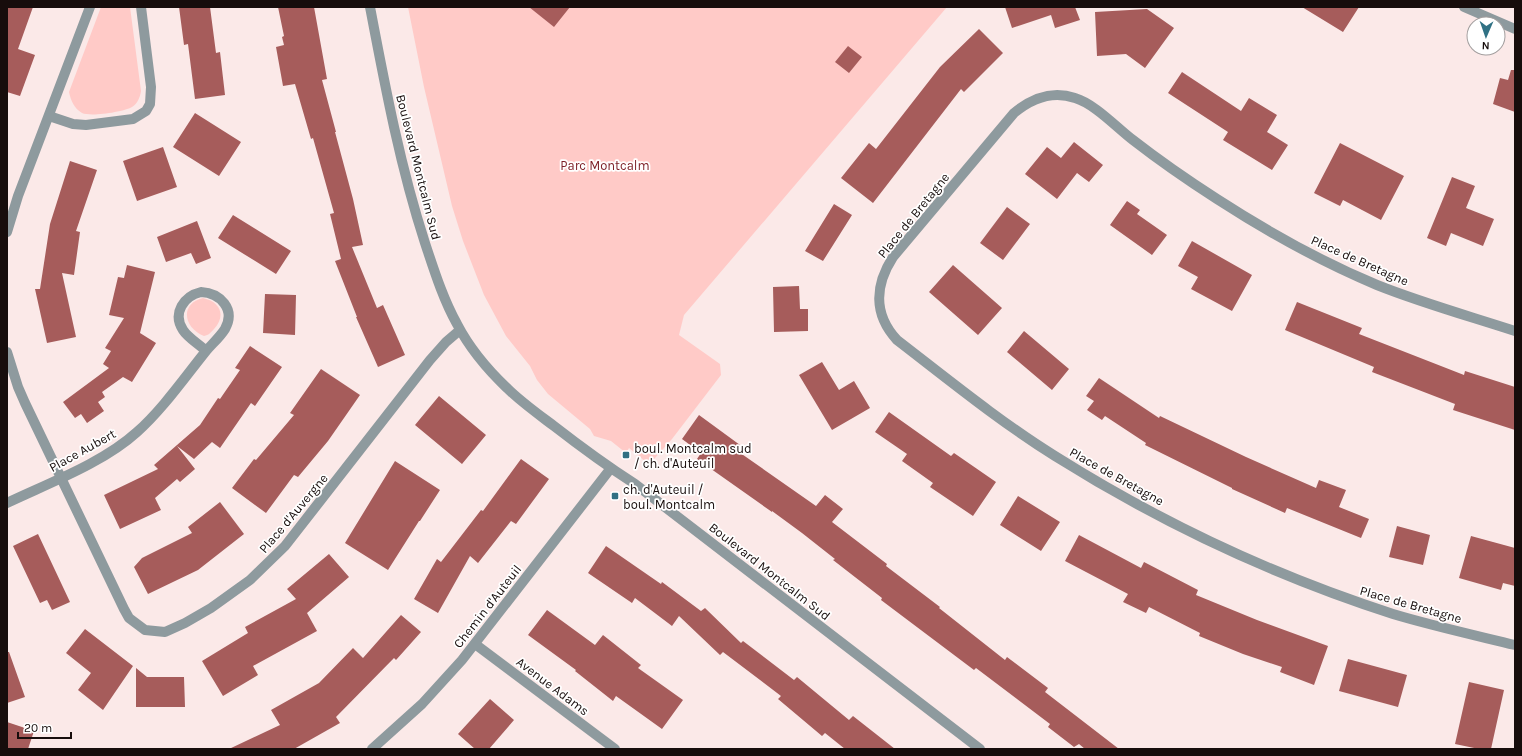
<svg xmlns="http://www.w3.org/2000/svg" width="1522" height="756" font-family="Karla,sans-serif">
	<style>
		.green { fill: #ffcac7 }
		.building { fill: #a65c5b }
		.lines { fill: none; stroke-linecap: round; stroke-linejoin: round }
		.minor { stroke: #8e9a9e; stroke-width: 10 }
		.poi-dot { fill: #307184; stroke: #fff; stroke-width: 1.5 }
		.labels { text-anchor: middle; stroke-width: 3.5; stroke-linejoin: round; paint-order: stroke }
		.park-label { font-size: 13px; fill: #7c1e25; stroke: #fff }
		.street-label { font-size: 13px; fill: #170d0c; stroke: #fff }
		.poi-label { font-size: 13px; fill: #170d0c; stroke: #fff; text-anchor: start }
	</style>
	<rect width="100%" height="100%" fill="#fbe9e8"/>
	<path class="green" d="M 101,7 L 130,7 L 141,91 C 140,98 137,104 132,107 C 123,112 91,117 82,113 C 74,108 71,101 69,92 Z
		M 408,7 L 947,7 L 684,315 L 679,335 L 720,364 L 721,375 L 672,439 L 646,468 L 643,466 L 646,462 L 629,448 L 626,453 L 611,441 L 594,436 L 590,429 L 548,394 L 537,380 L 530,366 L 506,336 L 484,295 L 463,241 L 452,206 L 424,87 Z
		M 203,298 C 221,302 226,316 214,329 C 210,333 209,335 204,336 C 184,328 179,304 203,298 Z"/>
	<path class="building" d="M 7,7 L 33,7 L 18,49 L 35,55 L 20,96 L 7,92 Z
		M 179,7 L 210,7 L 216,53 L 220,52 L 225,95 L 195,99 L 188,44 L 184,45 Z
		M 278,7 L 314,7 L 327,79 L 322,80 L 336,132 L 335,132 L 353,199 L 363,245 L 352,247 L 377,308 L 383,305 L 405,355 L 378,367 L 356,317 L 357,317 L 335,261 L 341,259 L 330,214 L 334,213 L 313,138 L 311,139 L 295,84 L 283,86 L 276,47 L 284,45 L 282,37 L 284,36 Z
		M 529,7 L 570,7 L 554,27 Z
		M 1005,7 L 1075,7 L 1080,20 L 1055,28 L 1051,15 L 1012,28 Z
		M 1302,7 L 1359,7 L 1343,32 Z
		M 1147,9 L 1174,28 L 1145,68 L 1126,54 L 1097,56 L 1095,12 Z
		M 979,29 L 1003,53 L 964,92 L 961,89 L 873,203 L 841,178 L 869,143 L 876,149 L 940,67 Z
		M 848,46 L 862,57 L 849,73 L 835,62 Z
		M 1511,70 L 1515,70 L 1515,112 L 1493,104 L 1500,78 L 1508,80 Z
		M 1182,72 L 1241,111 L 1249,98 L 1277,115 L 1267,132 L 1288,145 L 1272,170 L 1223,140 L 1228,132 L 1168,93 Z
		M 195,113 L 241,142 L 219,176 L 173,147 Z
		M 1074,142 L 1103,165 L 1089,182 L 1077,173 L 1057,199 L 1025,174 L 1047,147 L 1061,158 Z
		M 1340,143 L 1404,176 L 1381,220 L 1343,200 L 1340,206 L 1314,193 Z
		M 163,147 L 177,187 L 137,201 L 123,161 Z
		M 70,161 L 97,170 L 76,231 L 80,232 L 74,275 L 62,273 L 76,337 L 47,343 L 35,289 L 40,289 L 50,224 Z
		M 1452,177 L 1475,186 L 1466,208 L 1494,219 L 1483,246 L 1451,233 L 1446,246 L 1427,238 Z
		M 1127,201 L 1140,210 L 1137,214 L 1167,235 L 1152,255 L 1110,225 Z
		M 834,204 L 852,215 L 823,261 L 805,251 Z
		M 1007,207 L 1030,224 L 1003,260 L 980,243 Z
		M 233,215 L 291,251 L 276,274 L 218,238 Z
		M 197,221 L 211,258 L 196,264 L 191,253 L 166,262 L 157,237 Z
		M 1192,241 L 1252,275 L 1232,311 L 1191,289 L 1198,277 L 1178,266 Z
		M 127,265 L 155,272 L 140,333 L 156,343 L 132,382 L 123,377 L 102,392 L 105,397 L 98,402 L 104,411 L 87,423 L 81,414 L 75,418 L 63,402 L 109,368 L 103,364 L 111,351 L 105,348 L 124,318 L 109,315 L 118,277 L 124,278 Z
		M 953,265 L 1002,308 L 978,335 L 929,292 Z
		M 799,286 L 800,309 L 808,309 L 808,331 L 774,332 L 773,287 Z
		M 265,294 L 296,295 L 295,335 L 263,333 Z
		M 1297,302 L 1362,328 L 1359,334 L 1464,375 L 1465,371 L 1515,387 L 1515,430 L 1453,410 L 1455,404 L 1372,372 L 1374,367 L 1285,330 Z
		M 1024,331 L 1069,369 L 1052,390 L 1007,352 Z
		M 250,346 L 282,367 L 255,406 L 251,403 L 220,448 L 212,442 L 194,459 L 177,446 L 195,469 L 180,482 L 177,479 L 155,498 L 161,510 L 120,529 L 104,495 L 158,469 L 154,465 L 200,425 L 218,398 L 220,399 L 240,370 L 235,368 Z
		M 822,362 L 839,390 L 854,381 L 870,408 L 832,430 L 799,375 Z
		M 321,369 L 360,395 L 328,441 L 298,477 L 294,475 L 266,513 L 232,488 L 254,459 L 256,460 L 294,415 L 290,413 Z
		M 1099,378 L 1159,418 L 1160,416 L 1246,457 L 1316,488 L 1319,480 L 1346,490 L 1339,507 L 1369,519 L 1361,538 L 1287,508 L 1285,513 L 1232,489 L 1232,488 L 1145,445 L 1146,443 L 1105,416 L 1102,420 L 1087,410 L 1094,401 L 1086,396 Z
		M 439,396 L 486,435 L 462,464 L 415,425 Z
		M 889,412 L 951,456 L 954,453 L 996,482 L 973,516 L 930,487 L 933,483 L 902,461 L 907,454 L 875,432 Z
		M 699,415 L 740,445 L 736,450 L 816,506 L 825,495 L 843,509 L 832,522 L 887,564 L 886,566 L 940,607 L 939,608 L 1005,660 L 1007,657 L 1048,688 L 1045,692 L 1119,749 L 1085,749 L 1079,744 L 1074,747 L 1048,727 L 1050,724 L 976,668 L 974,670 L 881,600 L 882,598 L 833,560 L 835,559 L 802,533 L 772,511 L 772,512 L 697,459 L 701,453 L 682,439 Z
		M 521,459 L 549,479 L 516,524 L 511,521 L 478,563 L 470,556 L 438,613 L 414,599 L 437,559 L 441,562 L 481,510 L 483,511 Z
		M 395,461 L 440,490 L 420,521 L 419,521 L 388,570 L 345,543 Z
		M 1018,496 L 1060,522 L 1041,551 L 1000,525 Z
		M 220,502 L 244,534 L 198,570 L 148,594 L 134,567 L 142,558 L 192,533 L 188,527 Z
		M 1397,526 L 1430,535 L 1423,565 L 1389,557 Z
		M 38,534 L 70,602 L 52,610 L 47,600 L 40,603 L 13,546 Z
		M 1079,535 L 1141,568 L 1144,562 L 1198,590 L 1196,595 L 1257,620 L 1328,646 L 1314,685 L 1280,672 L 1282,667 L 1243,654 L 1199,636 L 1200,633 L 1149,607 L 1146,613 L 1123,602 L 1128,594 L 1065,561 Z
		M 1471,536 L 1515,548 L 1515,586 L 1503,583 L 1501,590 L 1459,578 Z
		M 606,546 L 661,584 L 662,582 L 701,611 L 705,608 L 741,643 L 743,641 L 794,680 L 797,677 L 849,720 L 853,716 L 895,749 L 845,749 L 825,733 L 822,736 L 778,699 L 781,696 L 723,652 L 720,655 L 679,616 L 672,626 L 635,598 L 632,603 L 588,573 Z
		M 329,554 L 349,577 L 307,613 L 317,631 L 253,666 L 258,675 L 223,696 L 202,661 L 248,633 L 245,627 L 296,599 L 287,589 Z
		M 547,610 L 595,645 L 603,635 L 641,665 L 638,668 L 683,700 L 662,729 L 616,696 L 613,701 L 575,671 L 576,670 L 528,635 Z
		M 401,615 L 421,632 L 396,660 L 394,658 L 336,717 L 340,723 L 294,749 L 229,749 L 280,725 L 271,710 L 319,683 L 353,648 L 363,658 Z
		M 85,629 L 133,666 L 103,710 L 78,690 L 91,673 L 66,653 Z
		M 7,652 L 9,652 L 25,697 L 7,703 Z
		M 1348,659 L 1407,675 L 1398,707 L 1339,691 Z
		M 136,668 L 147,677 L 184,677 L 185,707 L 136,707 Z
		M 1469,682 L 1504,690 L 1491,749 L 1479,749 L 1455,744 Z
		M 490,699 L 514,720 L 489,749 L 475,749 L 458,734 Z
		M 7,722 L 34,731 L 28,749 L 7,749 Z"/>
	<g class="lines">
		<path class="minor" d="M 370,7 C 385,86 400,166 425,243 C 434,270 443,299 457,324 C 469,347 488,370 507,388 C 521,402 538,414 554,426 C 581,447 607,466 635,484 L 980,749
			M 1464,7 L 1515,29
			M 49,116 L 73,124 L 86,125 L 133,119 L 146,111 L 150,104 L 151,87 L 141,7
			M 7,232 L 18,196 L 90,7
			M 201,292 C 220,293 236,309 225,329 C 220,337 212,344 206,351 C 199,344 188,338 183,330 C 172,313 184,296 201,292 Z
			M 1515,331 C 1469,316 1422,303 1377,285 C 1322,262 1268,232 1217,199 C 1189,181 1160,161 1133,140 C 1116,127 1095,104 1075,98 C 1052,90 1032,98 1014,113 L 893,257 C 875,285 873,314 897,340 C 949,380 999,421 1055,456 C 1160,522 1275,576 1393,614 C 1433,626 1474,635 1515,645
			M 7,352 L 18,387 L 25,403 L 124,609 L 129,618 L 145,630 L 165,632 L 185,623 L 211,608 L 250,580 L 285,546 L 430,360 L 446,342 L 460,330
			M 7,503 C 49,483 103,463 137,432 C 162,410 185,377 206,351
			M 475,644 L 615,749
			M 372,749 L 422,704 L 462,660 L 611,468"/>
	</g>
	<g class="poi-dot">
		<rect x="622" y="451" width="8" height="8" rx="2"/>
		<rect x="611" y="492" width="8" height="8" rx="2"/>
	</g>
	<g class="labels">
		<g class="park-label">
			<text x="605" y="170">Parc Montcalm</text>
		</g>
		<g class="street-label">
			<text transform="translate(419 167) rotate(76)" y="5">Boulevard Montcalm Sud</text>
			<text transform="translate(913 215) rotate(-51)" y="5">Place de Bretagne</text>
			<text transform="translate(1360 260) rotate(24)" y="5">Place de Bretagne</text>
			<text transform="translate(82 450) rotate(-29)" y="5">Place Aubert</text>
			<text transform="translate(1117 476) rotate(29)" y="5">Place de Bretagne</text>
			<text transform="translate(293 513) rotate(-50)" y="5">Place d'Auvergne</text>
			<text transform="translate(770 571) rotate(38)" y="5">Boulevard Montcalm Sud</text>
			<text transform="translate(1411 604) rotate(16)" y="5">Place de Bretagne</text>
			<text transform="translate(487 606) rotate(-52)" y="5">Chemin d'Auteuil</text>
			<text transform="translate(553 686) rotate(37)" y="5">Avenue Adams</text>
		</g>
		<g class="poi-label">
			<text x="634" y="453">boul. Montcalm sud<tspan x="634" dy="15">/ ch. d'Auteuil</tspan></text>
			<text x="623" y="494">ch. d'Auteuil /<tspan x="623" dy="15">boul. Montcalm</tspan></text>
		</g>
	</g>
	<rect width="1522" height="756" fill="none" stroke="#170d0c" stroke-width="16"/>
	<g transform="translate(1486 36) rotate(182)"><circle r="19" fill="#ffffff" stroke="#a29e9e"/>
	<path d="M0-3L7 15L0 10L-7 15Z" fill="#307184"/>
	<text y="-6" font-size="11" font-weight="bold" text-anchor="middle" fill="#170d0c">N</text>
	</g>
	<path d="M18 732v6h53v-6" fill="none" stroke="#170d0c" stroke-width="2"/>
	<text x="24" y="732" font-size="12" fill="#170d0c" stroke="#ffffff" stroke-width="3" paint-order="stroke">20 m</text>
</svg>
